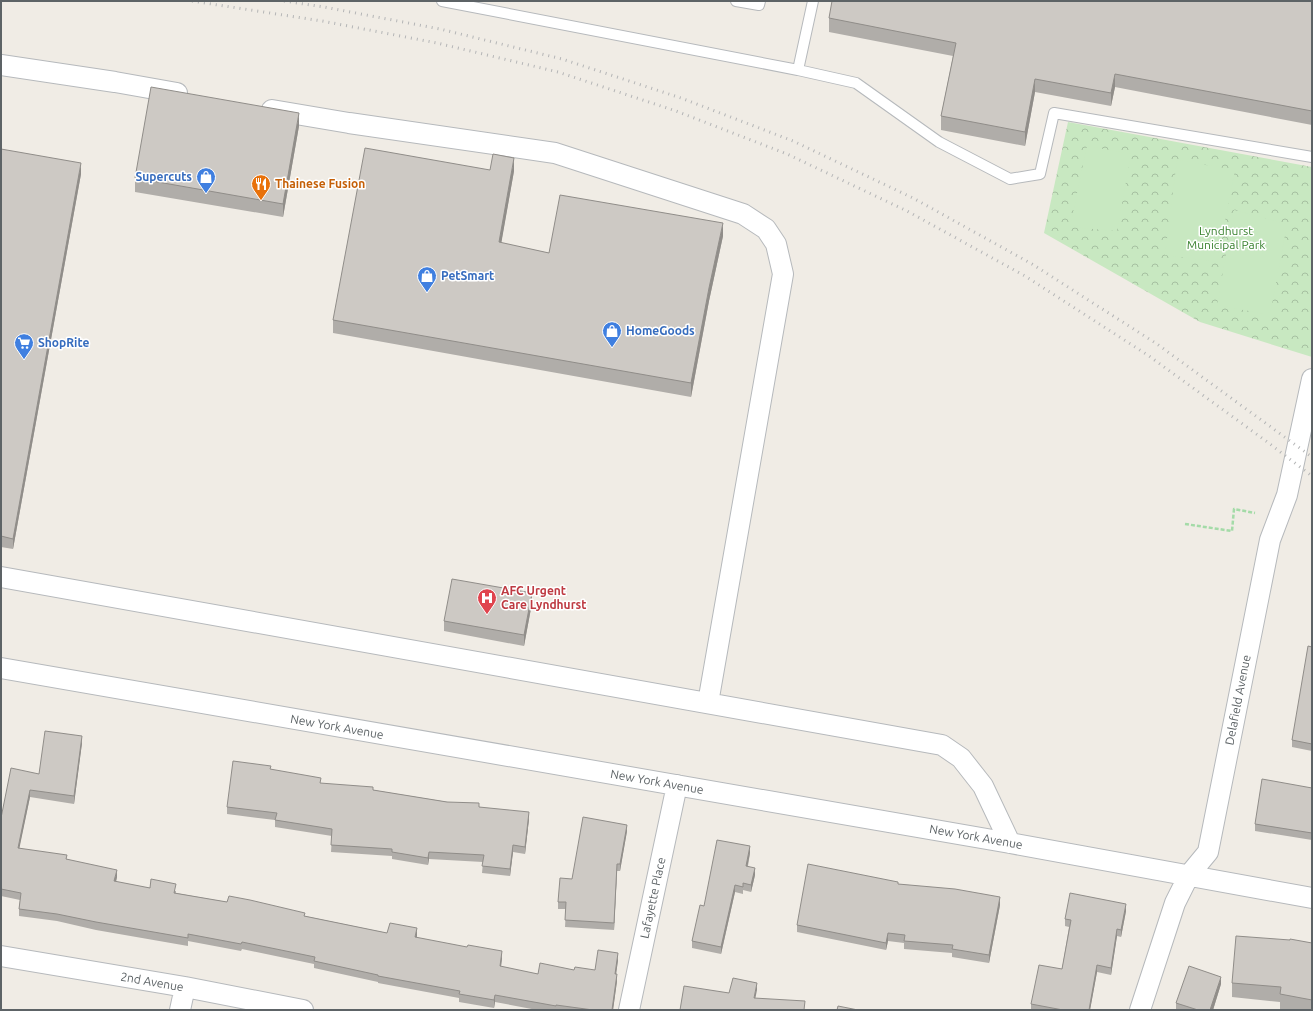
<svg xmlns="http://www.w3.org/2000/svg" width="1313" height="1011" font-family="Ubuntu,sans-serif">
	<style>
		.park { fill: url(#park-crowns) }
		.garden { fill: #c8e8c1 }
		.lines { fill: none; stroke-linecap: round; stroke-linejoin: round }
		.lane-casing { stroke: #b6b9bc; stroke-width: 12 }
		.street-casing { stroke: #b6b9bc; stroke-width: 22 }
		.path { stroke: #a4dba8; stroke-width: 2.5; stroke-dasharray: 4 2; stroke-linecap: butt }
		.lane { stroke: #fff; stroke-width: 10 }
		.street { stroke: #fff; stroke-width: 20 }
		.rail { stroke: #b4b5b6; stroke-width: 3; stroke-dasharray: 1 5; stroke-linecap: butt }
		.wall { fill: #b0ada9 }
		.shaded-wall { fill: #908d89 }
		.building { fill: #cdc9c4; stroke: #908d89 }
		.labels { text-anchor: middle; stroke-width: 3; stroke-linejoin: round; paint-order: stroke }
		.shop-label { font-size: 12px; font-weight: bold; fill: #366cbe; stroke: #fff; text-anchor: start }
		.food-label { font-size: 12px; font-weight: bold; fill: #c56008; stroke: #fff; text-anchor: start }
		.park-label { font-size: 12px; fill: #3a8230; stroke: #fff }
		.health-label { font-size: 12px; font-weight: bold; fill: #be3a42; stroke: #fff; text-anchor: start }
		.street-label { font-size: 12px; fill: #5d6366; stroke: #fff }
	</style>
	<defs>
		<pattern id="park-crowns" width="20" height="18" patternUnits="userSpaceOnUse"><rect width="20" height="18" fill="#c8e8c1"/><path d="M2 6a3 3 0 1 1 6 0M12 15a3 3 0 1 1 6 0" fill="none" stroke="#a6c0a1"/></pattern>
	</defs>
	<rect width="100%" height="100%" fill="#f0ece5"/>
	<path class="park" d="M 1068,122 L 1312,167 L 1312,357 L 1200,322 L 1044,233 Z"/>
	<path class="garden" d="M 1087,146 L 1131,154 L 1117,231 L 1070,227 Z
		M 1177,160 L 1235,170 L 1217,262 L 1165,255 Z
		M 1234,210 L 1287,224 L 1270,315 L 1217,305 Z"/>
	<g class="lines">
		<g class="lane-casing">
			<path id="lane" d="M 442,1 L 798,70 L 856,83 L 939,142 L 1010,179 L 1040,174 L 1054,113 L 1312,157
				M 736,1 L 759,5 L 760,1
				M 798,70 L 813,1"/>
		</g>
		<g class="street-casing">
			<path id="street" d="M 1,65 L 115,82 L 177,93
				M 272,110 L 349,123 L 555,153 L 743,214 L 766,229 L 776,244 L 783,274 L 708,703
				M 1,577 L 942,745 L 961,758 L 983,786 L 1010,843
				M 1,668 L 1010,843 L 1312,898
				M 1,956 L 185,987 L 303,1010
				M 180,1010 L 185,987
				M 629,1010 L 677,785
				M 1140,1010 L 1175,903 L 1189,875 L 1208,852 L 1270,540 L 1287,495 L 1312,379"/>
		</g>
		<path class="path" d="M 1185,524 L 1232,531 L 1234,509 L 1255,513"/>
		<use href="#lane" class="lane"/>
		<use href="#street" class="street"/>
		<path class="rail" d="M 192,1 L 322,21 L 437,43 L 558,72 L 676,111 L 787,154 L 907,211 L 1025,276 L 1149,356 L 1266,441 L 1312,476
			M 284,1 L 324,7 L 440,29 L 562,59 L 681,98 L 793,141 L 913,198 L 1032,264 L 1157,344 L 1312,457"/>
	</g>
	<path class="wall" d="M 1312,1 L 1312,125 L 1115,87 L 1111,106 L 1035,92 L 1025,146 L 941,130 L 941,116 L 953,56 L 829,32 L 829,18 Z
		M 299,126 L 283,217 L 135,192 L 135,178 Z
		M 1,149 L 81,174 L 13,549 L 1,547 Z
		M 490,170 L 514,171 L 501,243 L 549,253 L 723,236 L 709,301 L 691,397 L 333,333 L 333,320 Z
		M 532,603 L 524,646 L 444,631 L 444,621 Z
		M 1312,647 L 1312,751 L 1292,747 L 1292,740 Z
		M 82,743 L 74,804 L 30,797 L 19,848 L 67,859 L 117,877 L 116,882 L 150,888 L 176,891 L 176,893 L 305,916 L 387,933 L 417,936 L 417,938 L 502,958 L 501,967 L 538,974 L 574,970 L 595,970 L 618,960 L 616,974 L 617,981 L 613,1010 L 537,1010 L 495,1002 L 494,1008 L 459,1002 L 459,998 L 378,983 L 378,982 L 314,968 L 314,964 L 242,949 L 241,951 L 188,941 L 188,946 L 96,930 L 57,921 L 19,916 L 19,909 L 20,900 L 1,896 L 1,818 L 39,774 Z
		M 271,769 L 321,784 L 373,790 L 479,807 L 529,819 L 525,854 L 513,852 L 510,876 L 482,873 L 483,862 L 429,859 L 428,865 L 392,859 L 392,856 L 331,852 L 332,836 L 275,827 L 275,820 L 227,814 L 227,807 Z
		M 1312,788 L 1312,840 L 1255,831 L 1255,824 Z
		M 627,831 L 620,871 L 617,871 L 614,930 L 565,927 L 566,909 L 558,909 L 558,902 L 572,879 Z
		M 750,853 L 748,866 L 755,875 L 751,892 L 743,890 L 743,894 L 735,892 L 721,954 L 692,948 L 692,941 L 704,906 Z
		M 898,884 L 1000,905 L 989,963 L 952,957 L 952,953 L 904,949 L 904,943 L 888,941 L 886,950 L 797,932 L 797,925 Z
		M 1126,911 L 1121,937 L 1117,936 L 1111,975 L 1097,972 L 1090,1010 L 1031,1010 L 1031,1004 L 1062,969 L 1069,927 L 1065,926 L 1065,919 Z
		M 1312,943 L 1312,1010 L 1286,1010 L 1280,1009 L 1280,1002 L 1232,997 L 1232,983 Z
		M 1221,984 L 1213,1010 L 1176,1010 L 1176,1003 Z"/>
	<path class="shaded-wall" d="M 1115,74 L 1115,87 L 1111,106 L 1111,93 Z
		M 1035,79 L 1035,92 L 1025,146 L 1025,132 Z
		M 299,113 L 299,126 L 283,217 L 283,204 Z
		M 514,158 L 514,171 L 499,256 L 499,242 Z
		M 81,163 L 81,174 L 13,549 L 13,539 Z
		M 723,223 L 723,236 L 709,301 L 691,397 L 691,383 L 709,288 Z
		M 532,593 L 532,603 L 524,646 L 524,635 Z
		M 82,736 L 82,743 L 74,804 L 74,796 Z
		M 30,790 L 30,797 L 18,855 L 18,848 Z
		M 529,812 L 529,819 L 525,854 L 525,847 Z
		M 627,825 L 627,831 L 620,871 L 620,864 Z
		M 513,845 L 513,852 L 510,876 L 510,869 Z
		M 750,846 L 750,853 L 746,873 L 746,866 Z
		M 429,852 L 429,859 L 428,865 L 428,858 Z
		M 617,864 L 617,871 L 614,930 L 614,923 Z
		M 755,868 L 755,875 L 751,892 L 751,885 Z
		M 117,870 L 117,877 L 114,889 L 114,881 Z
		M 735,885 L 735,892 L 721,954 L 721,947 Z
		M 1000,897 L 1000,905 L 989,963 L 989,955 Z
		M 1126,904 L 1126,911 L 1121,937 L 1121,930 Z
		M 417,928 L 417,936 L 415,945 L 415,937 Z
		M 1117,929 L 1117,936 L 1111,975 L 1111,968 Z
		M 888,933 L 888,941 L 886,950 L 886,943 Z
		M 502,951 L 502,958 L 500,974 L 500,966 Z
		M 618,953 L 618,960 L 615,982 L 615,974 Z
		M 1097,965 L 1097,972 L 1090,1010 L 1089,1010 Z
		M 617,974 L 617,981 L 613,1010 L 612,1010 Z
		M 1221,977 L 1221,984 L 1213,1010 L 1210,1010 Z
		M 757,983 L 757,990 L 754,1005 L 754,998 Z
		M 495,995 L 495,1002 L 494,1008 L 494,1000 Z"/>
	<path class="building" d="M 832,1 L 1312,1 L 1312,111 L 1115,74 L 1111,93 L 1035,79 L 1025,132 L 941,116 L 956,43 L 829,18 Z
		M 151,87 L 299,113 L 283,204 L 135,178 Z
		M 365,148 L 490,170 L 493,154 L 514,158 L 499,242 L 549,253 L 560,195 L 723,223 L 709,288 L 691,383 L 333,320 Z
		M 1,149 L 81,163 L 13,539 L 1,536 Z
		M 452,579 L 532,593 L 524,635 L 444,621 Z
		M 1308,646 L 1312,647 L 1312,744 L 1292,740 Z
		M 45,731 L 82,736 L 74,796 L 30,790 L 18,848 L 67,855 L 66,859 L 117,870 L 114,881 L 150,888 L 151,879 L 176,884 L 174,893 L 227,902 L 229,896 L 250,900 L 305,913 L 304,916 L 387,933 L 390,923 L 417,928 L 415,937 L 467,947 L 468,945 L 502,951 L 500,966 L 538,974 L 540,963 L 574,970 L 575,967 L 595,970 L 598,950 L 618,953 L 615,974 L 617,974 L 612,1010 L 593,1010 L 556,1005 L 556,1006 L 495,995 L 494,1000 L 459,994 L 460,991 L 378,976 L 378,975 L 314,961 L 315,957 L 242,942 L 241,944 L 188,934 L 188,938 L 96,922 L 57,914 L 19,909 L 21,893 L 1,889 L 1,818 L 11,768 L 39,774 Z
		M 233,761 L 271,766 L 270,769 L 321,778 L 320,783 L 373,787 L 373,790 L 447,802 L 479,803 L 479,807 L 529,812 L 525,847 L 513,845 L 510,869 L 482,866 L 484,855 L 429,852 L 428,858 L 392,852 L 392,849 L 331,845 L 332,829 L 275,820 L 277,813 L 227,807 Z
		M 1262,779 L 1312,788 L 1312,833 L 1255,824 Z
		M 583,817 L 627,825 L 620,864 L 617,864 L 614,923 L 565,920 L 566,902 L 558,902 L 560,878 L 572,879 Z
		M 717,840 L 750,846 L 746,866 L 755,868 L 751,885 L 743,883 L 743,887 L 735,885 L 721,947 L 692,941 L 700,905 L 704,906 Z
		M 808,864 L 898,882 L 898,884 L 955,889 L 1000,897 L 989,955 L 952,949 L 953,945 L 904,941 L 905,935 L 888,933 L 886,943 L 797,925 Z
		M 1070,893 L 1126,904 L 1121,930 L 1117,929 L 1111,968 L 1097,965 L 1089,1010 L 1063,1010 L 1031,1004 L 1039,965 L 1062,969 L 1071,920 L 1065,919 Z
		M 1236,936 L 1290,940 L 1290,939 L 1312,943 L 1312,1000 L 1280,994 L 1281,987 L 1232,983 Z
		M 1189,966 L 1221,977 L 1210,1010 L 1198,1010 L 1176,1003 Z
		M 733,978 L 757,983 L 754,998 L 805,1001 L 804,1010 L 680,1010 L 684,986 L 729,993 Z
		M 838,1006 L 858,1010 L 837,1010 Z"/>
	<defs>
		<g id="shop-pin" transform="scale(1)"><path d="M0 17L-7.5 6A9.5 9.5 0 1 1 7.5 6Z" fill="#3f7fe0" stroke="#fff"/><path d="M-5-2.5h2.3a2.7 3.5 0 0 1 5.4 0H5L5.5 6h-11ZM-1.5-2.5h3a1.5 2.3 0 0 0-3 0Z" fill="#fff"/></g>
		<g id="restaurant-pin" transform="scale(1)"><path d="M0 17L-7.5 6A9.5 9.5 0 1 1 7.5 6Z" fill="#e8710a" stroke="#fff"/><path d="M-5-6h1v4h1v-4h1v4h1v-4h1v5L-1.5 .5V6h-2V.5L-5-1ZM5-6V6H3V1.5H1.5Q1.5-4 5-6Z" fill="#fff"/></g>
		<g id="supermarket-pin" transform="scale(1)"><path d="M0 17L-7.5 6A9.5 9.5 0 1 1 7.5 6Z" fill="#3f7fe0" stroke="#fff"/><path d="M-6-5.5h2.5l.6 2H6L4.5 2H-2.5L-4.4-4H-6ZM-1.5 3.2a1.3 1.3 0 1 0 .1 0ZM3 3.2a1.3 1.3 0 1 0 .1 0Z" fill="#fff"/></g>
		<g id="hospital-pin" transform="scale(1)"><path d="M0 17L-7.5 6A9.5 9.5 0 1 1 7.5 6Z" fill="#e0444e" stroke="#fff"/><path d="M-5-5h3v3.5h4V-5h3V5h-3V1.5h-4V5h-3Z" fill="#fff"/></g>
	</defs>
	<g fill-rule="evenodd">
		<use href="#shop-pin" x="206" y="177"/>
		<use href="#restaurant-pin" x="261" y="184"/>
		<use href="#shop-pin" x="427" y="276"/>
		<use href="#shop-pin" x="612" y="331"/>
		<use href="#supermarket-pin" x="24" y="343"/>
		<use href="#hospital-pin" x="487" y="598"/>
	</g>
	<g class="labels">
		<g class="shop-label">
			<text x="192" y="181" text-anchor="end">Supercuts</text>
			<text x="441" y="280">PetSmart</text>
			<text x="626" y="335">HomeGoods</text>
			<text x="38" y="347">ShopRite</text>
		</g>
		<g class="food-label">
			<text x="275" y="188">Thainese Fusion</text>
		</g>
		<g class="park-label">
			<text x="1226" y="235">Lyndhurst<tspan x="1226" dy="14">Municipal Park</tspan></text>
		</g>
		<g class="health-label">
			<text x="501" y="595">AFC Urgent<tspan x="501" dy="14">Care Lyndhurst</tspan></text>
		</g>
		<g class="street-label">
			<text transform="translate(1238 700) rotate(-79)" y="4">Delafield Avenue</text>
			<text transform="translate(337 727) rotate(10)" y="4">New York Avenue</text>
			<text transform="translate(657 782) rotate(10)" y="4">New York Avenue</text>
			<text transform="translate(976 837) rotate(10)" y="4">New York Avenue</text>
			<text transform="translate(653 898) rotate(-78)" y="4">Lafayette Place</text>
			<text transform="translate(152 982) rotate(10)" y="4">2nd Avenue</text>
		</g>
	</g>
	<rect width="1313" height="1011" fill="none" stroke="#5d6366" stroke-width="4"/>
</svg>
